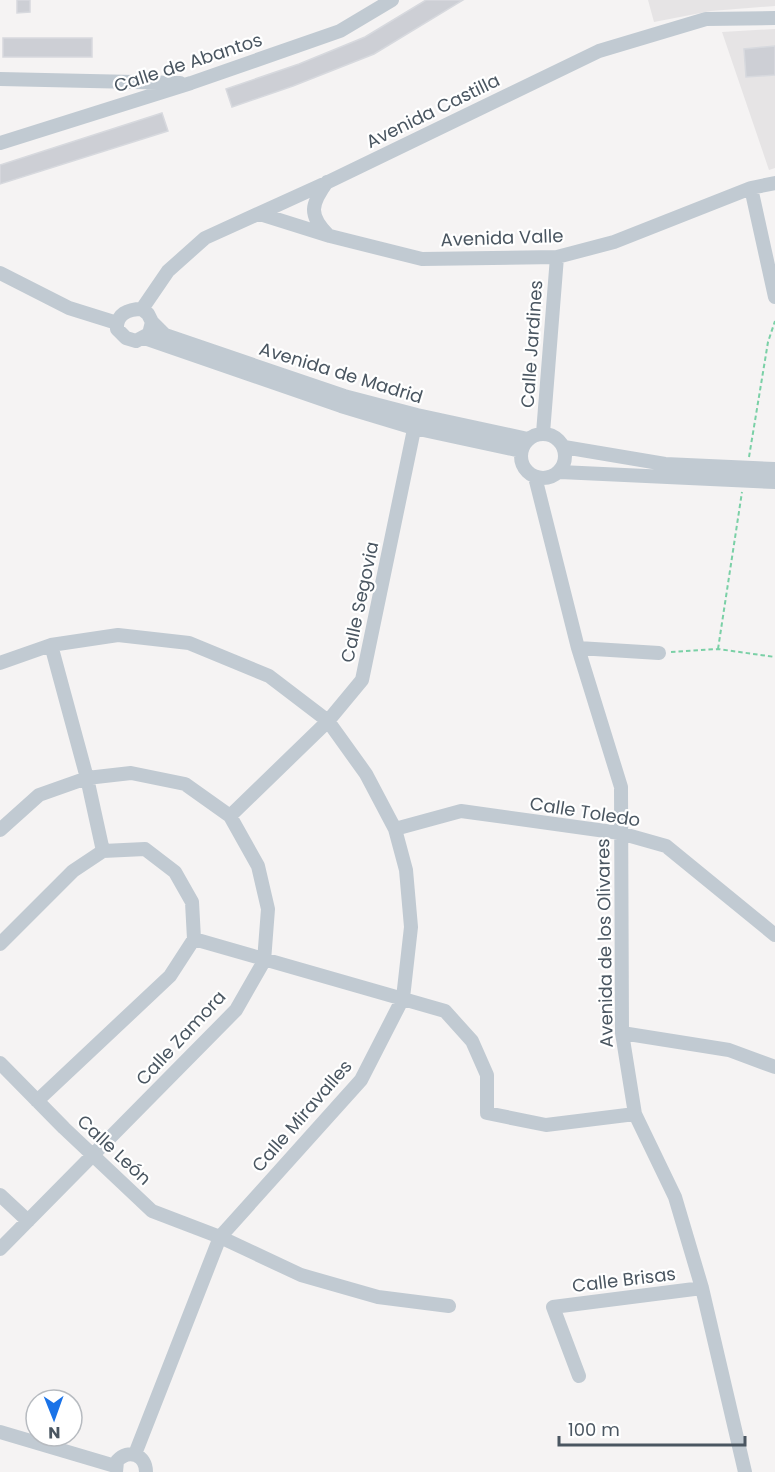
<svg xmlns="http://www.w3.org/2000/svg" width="775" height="1472" font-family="Poppins,sans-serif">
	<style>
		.education { fill: #e6e4e5 }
		.building { fill: #cdcfd5; stroke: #d7d9de; stroke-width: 1.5 }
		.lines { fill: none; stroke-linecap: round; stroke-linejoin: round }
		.path { stroke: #7ad0a6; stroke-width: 2; stroke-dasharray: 4.5 3; stroke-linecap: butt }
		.minor { stroke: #c1cad2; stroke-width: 14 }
		.labels { text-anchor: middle; stroke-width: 4.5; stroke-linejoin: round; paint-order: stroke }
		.street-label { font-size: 18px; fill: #4a5661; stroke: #fff }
	</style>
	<rect width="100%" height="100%" fill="#f5f3f3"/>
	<path class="education" d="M 648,0 L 775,0 L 775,6 L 711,11 L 654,22 Z
		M 775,29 L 775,168 L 769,170 L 722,32 Z"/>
	<path class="building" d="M 17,0 L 30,0 L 30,12 L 17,13 Z
		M 426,0 L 463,0 L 374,54 L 293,86 L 232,107 L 226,89 L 299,64 L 365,37 Z
		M 3,38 L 92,38 L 92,57 L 3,57 Z
		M 775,46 L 775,75 L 746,77 L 744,49 Z
		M 162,113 L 168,131 L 0,184 L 0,165 Z"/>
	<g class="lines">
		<path class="path" d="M 749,457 L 768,342 L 775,321
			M 718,649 L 742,492
			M 671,652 L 718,649 L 775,657"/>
		<path class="minor" d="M 0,79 L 180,83
			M 0,143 L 191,83 L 340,31 L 392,0
			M 327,182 C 311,204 308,215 328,235
			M 751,188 L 775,297
			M 260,214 L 330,236 L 422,259 L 557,257 L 614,242 L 751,188 L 775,183
			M 0,273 L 69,308 L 117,323
			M 142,309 L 168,271 L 205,238 L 328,182 L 599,51 L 706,19 L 775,18
			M 142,309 L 148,314 L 152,322 L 149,334 L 136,341 L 126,338 L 117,329 C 116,314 128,309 142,309 Z
			M 152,322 L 165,335 L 344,396 L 417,415 L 528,439
			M 144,338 L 341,406 L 414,428 L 521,451
			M 543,433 L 557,257
			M521 456a22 22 0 1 1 44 0a22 22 0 1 1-44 0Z
			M 564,447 L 665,464 L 775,469
			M 560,472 L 775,482
			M 535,477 L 578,648 L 621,787 L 622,1033 L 635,1114 L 675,1197 L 702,1288 L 745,1472
			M 51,645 L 87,778 L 103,851
			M 578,648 L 659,653
			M 0,663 L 51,645 L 118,635 L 189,643 L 269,676 L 328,721 L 366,774 L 395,829 L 406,870 L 411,927 L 403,998 L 361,1080 L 220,1237 L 135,1454
			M 230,816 L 328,721 L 362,680 L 417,415
			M 395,829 L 461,811 L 620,833 L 666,846 L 775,935
			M 0,830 L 39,795 L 87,778 L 131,773 L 185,784 L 230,816 L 258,866 L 268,909 L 264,961 L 236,1010 L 0,1249
			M 194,939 L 445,1011 L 472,1041 L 487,1075 L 487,1113 L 546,1125 L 635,1114
			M 0,944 L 73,871 L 103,851 L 145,849 L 175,872 L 192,902 L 194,939 L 170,976 L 37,1101
			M 622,1033 L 729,1050 L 775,1067
			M 0,1063 L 64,1128 L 152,1211 L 220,1237 L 301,1275 L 378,1297 L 449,1306
			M 0,1195 L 28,1221
			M 579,1376 L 553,1307 L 702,1288
			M 0,1432 L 115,1466
			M 116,1472 L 117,1461 C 129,1448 146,1455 146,1472"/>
	</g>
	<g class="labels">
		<g class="street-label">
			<text transform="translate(188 63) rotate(-18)" y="6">Calle de Abantos</text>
			<text transform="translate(433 111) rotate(-26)" y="6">Avenida Castilla</text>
			<text transform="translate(502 238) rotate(-2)" y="6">Avenida Valle</text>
			<text transform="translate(532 344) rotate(-86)" y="6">Calle Jardines</text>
			<text transform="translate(341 373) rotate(17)" y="6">Avenida de Madrid</text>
			<text transform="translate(360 602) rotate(-78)" y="6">Calle Segovia</text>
			<text transform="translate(585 812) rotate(9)" y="6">Calle Toledo</text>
			<text transform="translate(605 943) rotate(-91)" y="6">Avenida de los Olivares</text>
			<text transform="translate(181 1038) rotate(-47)" y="6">Calle Zamora</text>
			<text transform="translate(302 1116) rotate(-49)" y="6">Calle Miravalles</text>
			<text transform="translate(114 1150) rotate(43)" y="6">Calle León</text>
			<text transform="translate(624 1280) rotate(-7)" y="6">Calle Brisas</text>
		</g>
	</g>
	<g transform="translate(54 1418) rotate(179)"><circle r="28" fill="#ffffff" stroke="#b7bbc0" stroke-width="1.5"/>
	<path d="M0-4.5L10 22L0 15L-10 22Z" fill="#1a73e8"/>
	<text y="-9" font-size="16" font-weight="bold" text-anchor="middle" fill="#4a5661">N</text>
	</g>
	<path d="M559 1436v9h186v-9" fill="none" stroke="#4a5661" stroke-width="3"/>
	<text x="568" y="1436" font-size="18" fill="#4a5661" stroke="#ffffff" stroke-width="4.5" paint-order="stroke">100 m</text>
</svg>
